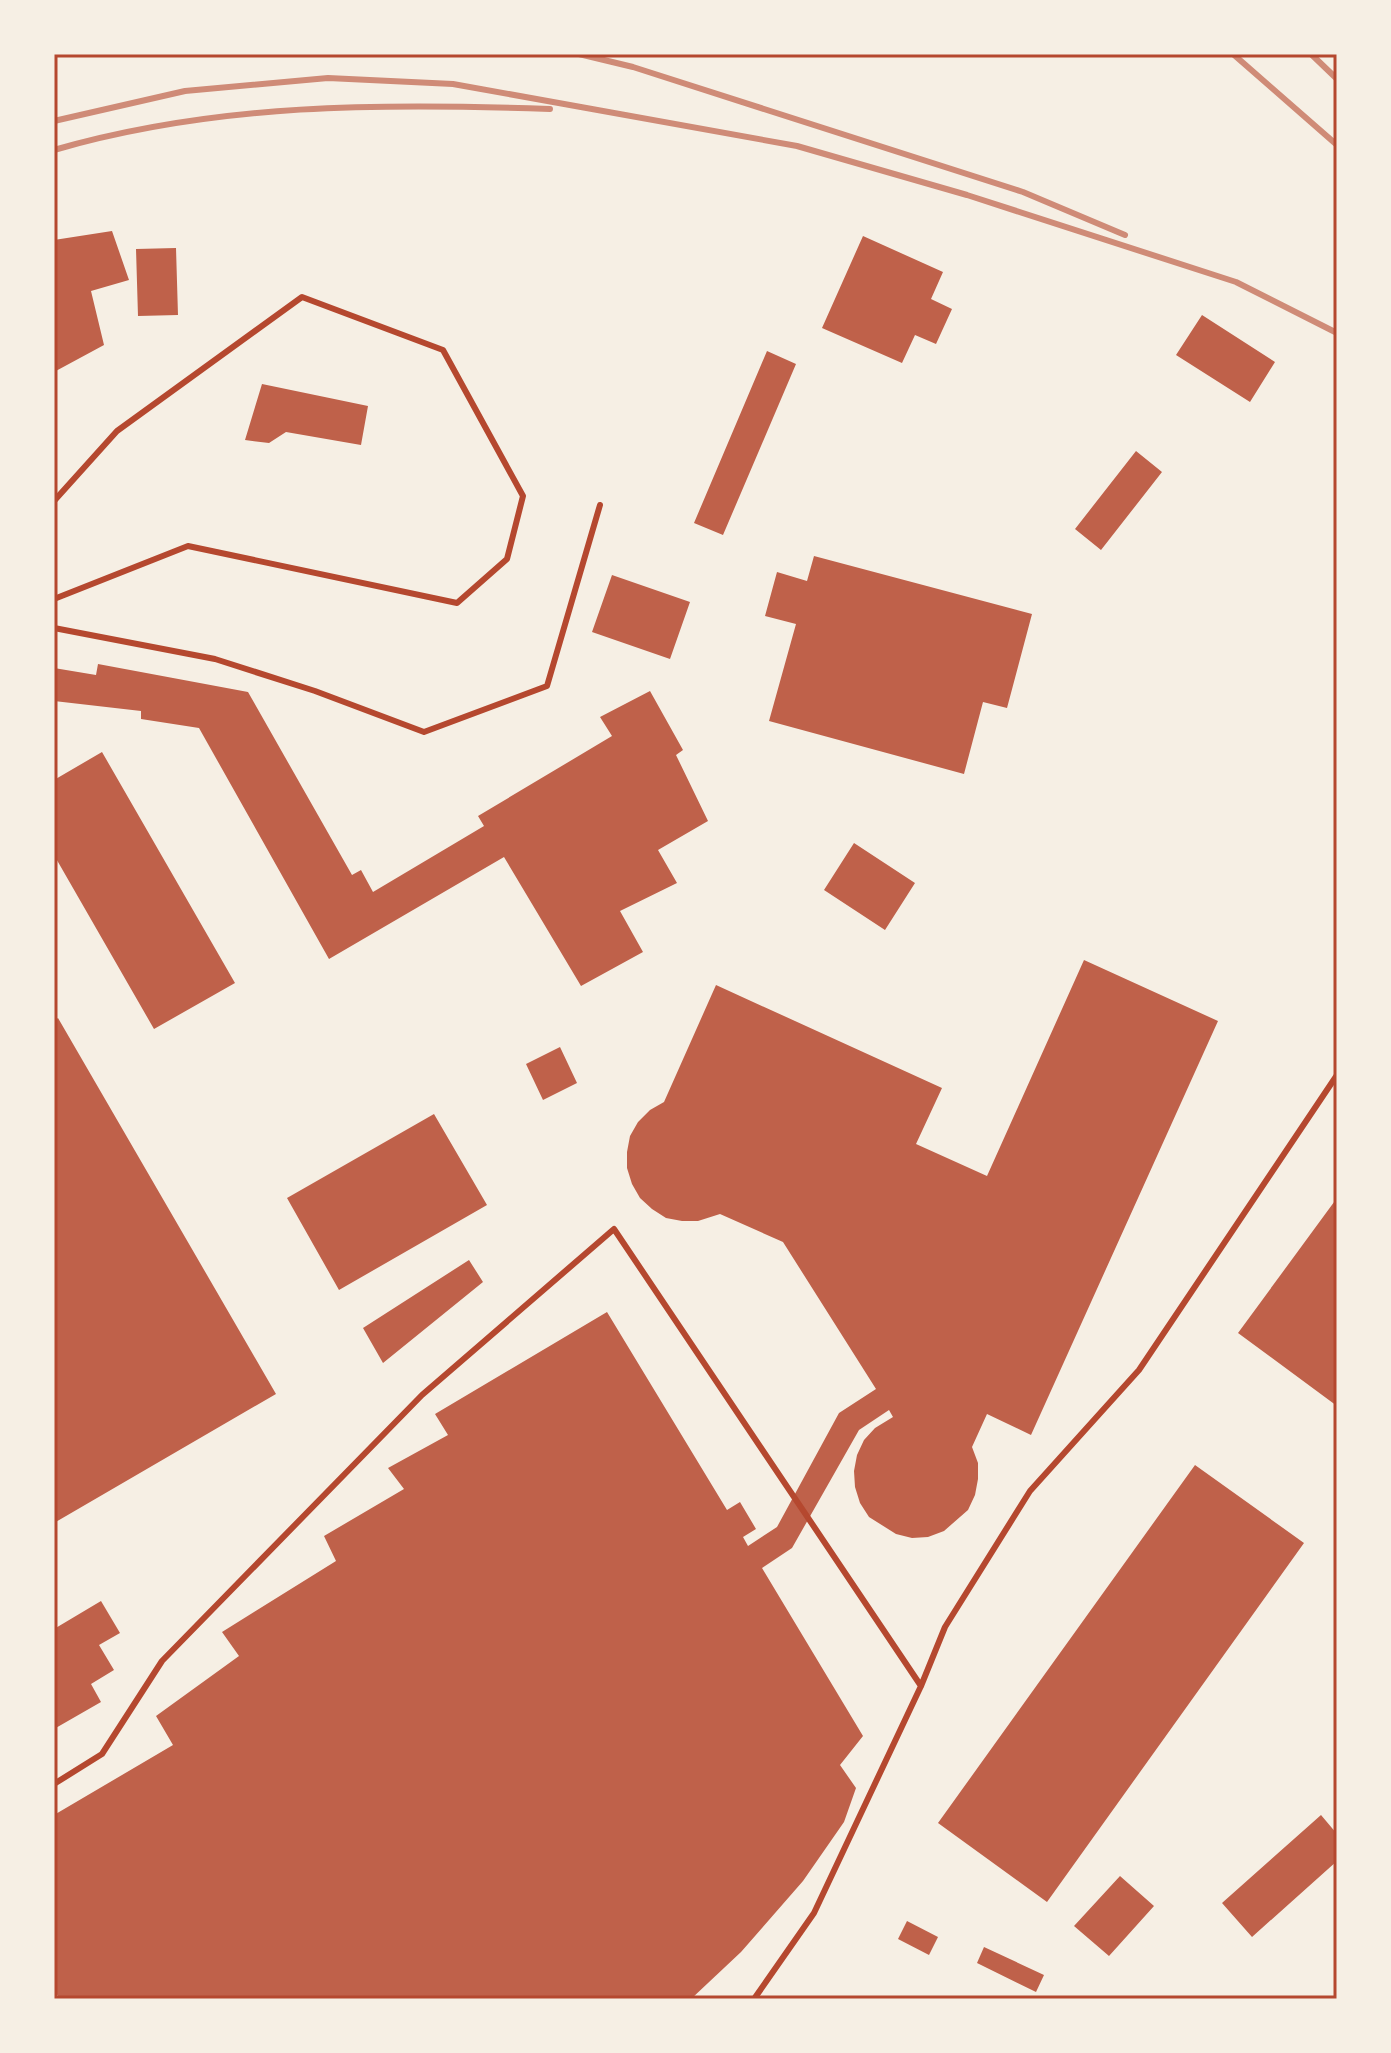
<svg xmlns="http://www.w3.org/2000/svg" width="1391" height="2053" font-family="Rubik,sans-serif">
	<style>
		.building { fill: #bf614a }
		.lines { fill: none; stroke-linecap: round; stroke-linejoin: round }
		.service { stroke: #b5482f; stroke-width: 6 }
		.rail { stroke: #cf8b77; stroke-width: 6 }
		.neatline { fill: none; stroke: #b5482f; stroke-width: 3 }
	</style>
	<rect width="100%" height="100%" fill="#f6efe4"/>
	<path class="building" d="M 112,231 L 129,280 L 91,291 L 104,345 L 54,372 L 54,240 Z
		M 863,236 L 943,272 L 931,299 L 952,309 L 936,344 L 915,335 L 902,363 L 822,328 Z
		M 176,248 L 178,315 L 138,316 L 136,249 Z
		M 1202,315 L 1275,362 L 1250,402 L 1176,355 Z
		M 767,351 L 796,364 L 723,535 L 694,523 Z
		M 262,384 L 368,406 L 361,445 L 286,432 L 269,443 L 245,440 Z
		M 1136,451 L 1162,472 L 1101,550 L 1075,529 Z
		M 814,556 L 1032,614 L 1007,708 L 983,702 L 964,774 L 769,721 L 796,624 L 765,616 L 777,572 L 807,581 Z
		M 612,575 L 690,602 L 670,659 L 592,632 Z
		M 98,664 L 248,692 L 352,875 L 361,870 L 373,892 L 484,826 L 478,816 L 612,736 L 600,717 L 650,691 L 683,750 L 676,755 L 708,821 L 658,850 L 677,883 L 620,911 L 643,952 L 581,986 L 504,857 L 329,959 L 199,728 L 141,719 L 141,711 L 54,701 L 54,668 L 96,675 Z
		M 102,752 L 235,983 L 154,1029 L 54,855 L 54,780 Z
		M 854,843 L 915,883 L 885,930 L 824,890 Z
		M 1084,960 L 1218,1021 L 1031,1435 L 987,1414 L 972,1447 L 978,1463 L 978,1479 L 975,1495 L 968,1510 L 944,1531 L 928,1537 L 912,1538 L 896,1534 L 869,1517 L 860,1503 L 855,1487 L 854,1471 L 857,1455 L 864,1440 L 875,1428 L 893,1417 L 889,1410 L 859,1430 L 792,1548 L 762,1568 L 863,1736 L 840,1765 L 856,1788 L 844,1822 L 803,1881 L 741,1952 L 691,1999 L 60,1999 L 54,1990 L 54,1815 L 173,1745 L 156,1716 L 239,1656 L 222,1632 L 336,1561 L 324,1536 L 404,1489 L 388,1468 L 448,1435 L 435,1414 L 607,1312 L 727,1510 L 740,1502 L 756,1529 L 743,1537 L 748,1546 L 777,1527 L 839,1413 L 876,1389 L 783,1242 L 720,1214 L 698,1221 L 682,1221 L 666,1218 L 652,1209 L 640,1198 L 632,1184 L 627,1168 L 627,1152 L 630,1136 L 638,1122 L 650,1110 L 664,1102 L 716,985 L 942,1088 L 916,1144 L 987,1176 Z
		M 58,1018 L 276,1394 L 54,1523 L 54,1021 Z
		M 560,1047 L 577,1083 L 543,1100 L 526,1064 Z
		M 434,1114 L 487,1205 L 339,1290 L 287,1198 Z
		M 1337,1198 L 1337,1406 L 1238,1333 Z
		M 469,1260 L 483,1282 L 383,1363 L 363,1328 Z
		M 1195,1465 L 1304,1543 L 1047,1902 L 938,1823 Z
		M 101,1601 L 120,1633 L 99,1645 L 114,1670 L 91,1684 L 101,1702 L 54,1729 L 54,1629 Z
		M 1321,1815 L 1337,1834 L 1337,1861 L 1252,1937 L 1222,1903 Z
		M 1120,1876 L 1154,1906 L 1109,1956 L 1074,1926 Z
		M 907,1921 L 938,1937 L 929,1955 L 898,1939 Z
		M 984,1947 L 1044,1975 L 1036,1992 L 977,1963 Z"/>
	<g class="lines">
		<path class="service" d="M 54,501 L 117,431 L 302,297 L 443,350 L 523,496 L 507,559 L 457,603 L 188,546 L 54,599
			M 54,628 L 215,659 L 315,691 L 424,732 L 547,686 L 600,505
			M 54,1784 L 102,1754 L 162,1661 L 422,1395 L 614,1229 L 921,1686
			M 754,1999 L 814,1913 L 921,1686 L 945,1627 L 1030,1491 L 1139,1370 L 1337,1075"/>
		<path class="rail" d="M 579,54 L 633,67 L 1023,192 L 1125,235
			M 1233,54 L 1337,145
			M 1311,54 L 1337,79
			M 54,121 L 185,91 L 328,78 L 453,84 L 797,146 L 967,195 L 1236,282 L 1337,333
			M 54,150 C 216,103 383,103 550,109"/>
	</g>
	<rect width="1391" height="2053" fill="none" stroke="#f6efe4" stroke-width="112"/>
	<rect x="56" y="56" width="1279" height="1941" class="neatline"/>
</svg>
